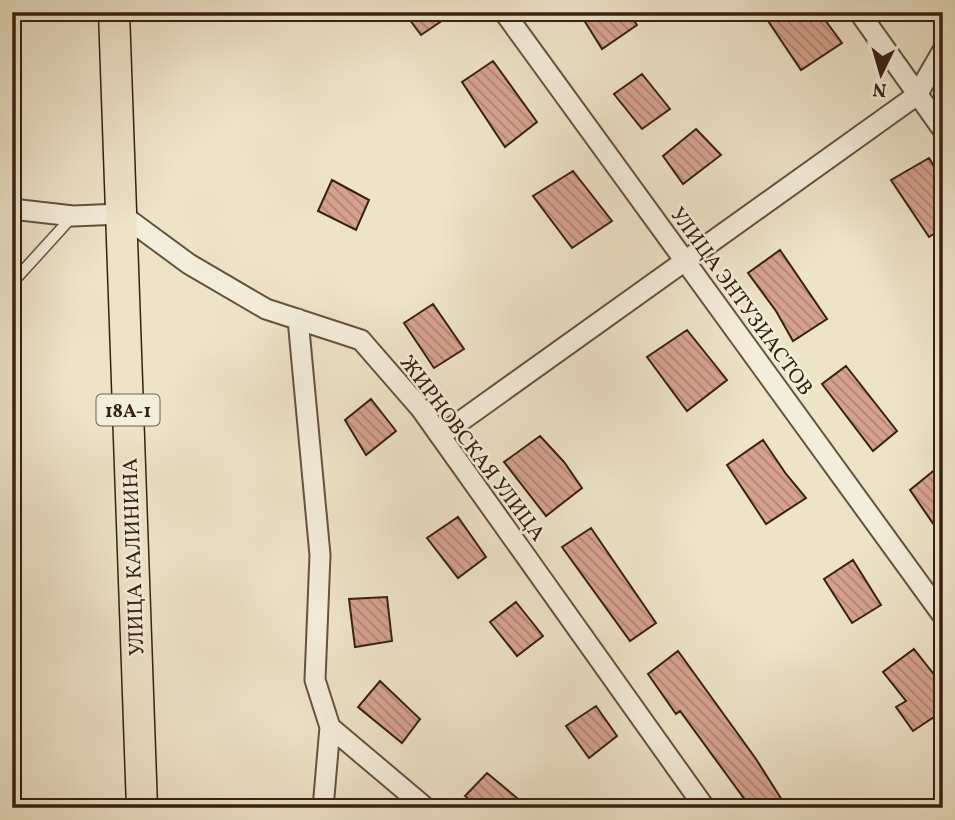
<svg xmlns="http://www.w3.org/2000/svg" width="955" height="820" font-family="Vollkorn,serif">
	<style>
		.building { fill: url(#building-back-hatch); stroke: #382111; stroke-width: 2 }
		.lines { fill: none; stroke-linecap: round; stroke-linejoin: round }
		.service-casing { stroke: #65523e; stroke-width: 13 }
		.minor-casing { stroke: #65523e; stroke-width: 23 }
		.primary-casing { stroke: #382111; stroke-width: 33 }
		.service { stroke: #f3eddb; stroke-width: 10 }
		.minor { stroke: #f3eddb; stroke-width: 19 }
		.primary { stroke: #ede3c7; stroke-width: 30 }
		.labels { text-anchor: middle; stroke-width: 5; stroke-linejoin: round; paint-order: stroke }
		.shield { fill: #f3eddb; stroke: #705e4e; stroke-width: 2 }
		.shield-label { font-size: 19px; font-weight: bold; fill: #382111 }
		.street-label { font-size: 21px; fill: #382111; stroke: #f3eddb }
	</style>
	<defs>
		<pattern id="building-back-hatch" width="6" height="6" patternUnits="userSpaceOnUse" patternTransform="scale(1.75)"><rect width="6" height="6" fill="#d6a28e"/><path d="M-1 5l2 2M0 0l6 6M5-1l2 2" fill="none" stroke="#af8473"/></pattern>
	</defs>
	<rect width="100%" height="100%" fill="#ede3c7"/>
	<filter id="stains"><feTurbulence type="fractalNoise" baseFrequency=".00286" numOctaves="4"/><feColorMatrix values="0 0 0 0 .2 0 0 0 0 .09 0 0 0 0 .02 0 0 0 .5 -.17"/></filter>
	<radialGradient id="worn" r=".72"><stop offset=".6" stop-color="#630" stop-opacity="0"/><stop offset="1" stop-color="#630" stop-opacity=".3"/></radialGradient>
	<path class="building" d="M 404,12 L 455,12 L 421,35 Z
		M 579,12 L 628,12 L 637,25 L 602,49 Z
		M 762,12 L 819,12 L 842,43 L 801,70 Z
		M 493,61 L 537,122 L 505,147 L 462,82 Z
		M 642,74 L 670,109 L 642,129 L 614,94 Z
		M 696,129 L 721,155 L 683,184 L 663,156 Z
		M 929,158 L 943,181 L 943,228 L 929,237 L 891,180 Z
		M 573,171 L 612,221 L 572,248 L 533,196 Z
		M 332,180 L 369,200 L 356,230 L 318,211 Z
		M 780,250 L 827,319 L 793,341 L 776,311 L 748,273 Z
		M 433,304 L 464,349 L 434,368 L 404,323 Z
		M 687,330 L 727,380 L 687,411 L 647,357 Z
		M 846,366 L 897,431 L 873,451 L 822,384 Z
		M 371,399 L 396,431 L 366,455 L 345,420 Z
		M 540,436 L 564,462 L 582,488 L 546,516 L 504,462 Z
		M 763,440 L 786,474 L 806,498 L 766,524 L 727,465 Z
		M 943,463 L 943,538 L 910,490 Z
		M 458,517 L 486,557 L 458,578 L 427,538 Z
		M 591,528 L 656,623 L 630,641 L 562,547 Z
		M 853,560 L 881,605 L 852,623 L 824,579 Z
		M 387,597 L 392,641 L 355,647 L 349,599 Z
		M 516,602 L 543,636 L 517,656 L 490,622 Z
		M 914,649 L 943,686 L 943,711 L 913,731 L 896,707 L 906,701 L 883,672 Z
		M 678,651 L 756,759 L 787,808 L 751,808 L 680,711 L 676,714 L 648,674 Z
		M 380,681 L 420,719 L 402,743 L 358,707 Z
		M 596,706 L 617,736 L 589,758 L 566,726 Z
		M 487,773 L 529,808 L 480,808 L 465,796 Z"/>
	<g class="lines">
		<g class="service-casing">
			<path id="service" d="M 12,283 L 72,217"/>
		</g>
		<g class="minor-casing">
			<path id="minor" d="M 504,12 L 943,616
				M 859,12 L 943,130
				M 12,209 L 73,216 L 121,214 L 189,264 L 266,309 L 361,340 L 421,409 L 705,808
				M 298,319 L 320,555 L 315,680 L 330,727 L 426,808
				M 440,436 L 917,95 L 943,50
				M 323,808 L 330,727"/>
		</g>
		<g class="primary-casing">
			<path id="primary" d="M 114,12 L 142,808"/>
		</g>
		<use href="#service" class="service"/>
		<use href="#minor" class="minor"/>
		<use href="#primary" class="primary"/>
	</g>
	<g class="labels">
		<rect class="shield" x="96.5" y="394.5" width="63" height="31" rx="5"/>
		<g class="shield-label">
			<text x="128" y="417">18А-1</text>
		</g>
		<g class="street-label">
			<text transform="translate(742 301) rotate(54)" y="7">УЛИЦА ЭНТУЗИАСТОВ</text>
			<text transform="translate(473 448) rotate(53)" y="7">ЖИРНОВСКАЯ УЛИЦА</text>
			<text transform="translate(133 557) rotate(-92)" y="7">УЛИЦА КАЛИНИНА</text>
		</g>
	</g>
	<rect width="955" height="820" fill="none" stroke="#ede3c7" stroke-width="42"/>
	<rect x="14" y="14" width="927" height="792" fill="none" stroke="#382111" stroke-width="3.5"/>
	<rect x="21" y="21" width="913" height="778" fill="none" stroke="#382111" stroke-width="2"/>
	<g transform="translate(881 74) rotate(185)" stroke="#f3eddb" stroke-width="5" paint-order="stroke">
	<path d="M0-5L12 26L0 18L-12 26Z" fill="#382111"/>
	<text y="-10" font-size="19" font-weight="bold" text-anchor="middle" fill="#382111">N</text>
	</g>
	<rect width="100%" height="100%" filter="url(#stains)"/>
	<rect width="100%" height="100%" fill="url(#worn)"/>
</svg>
